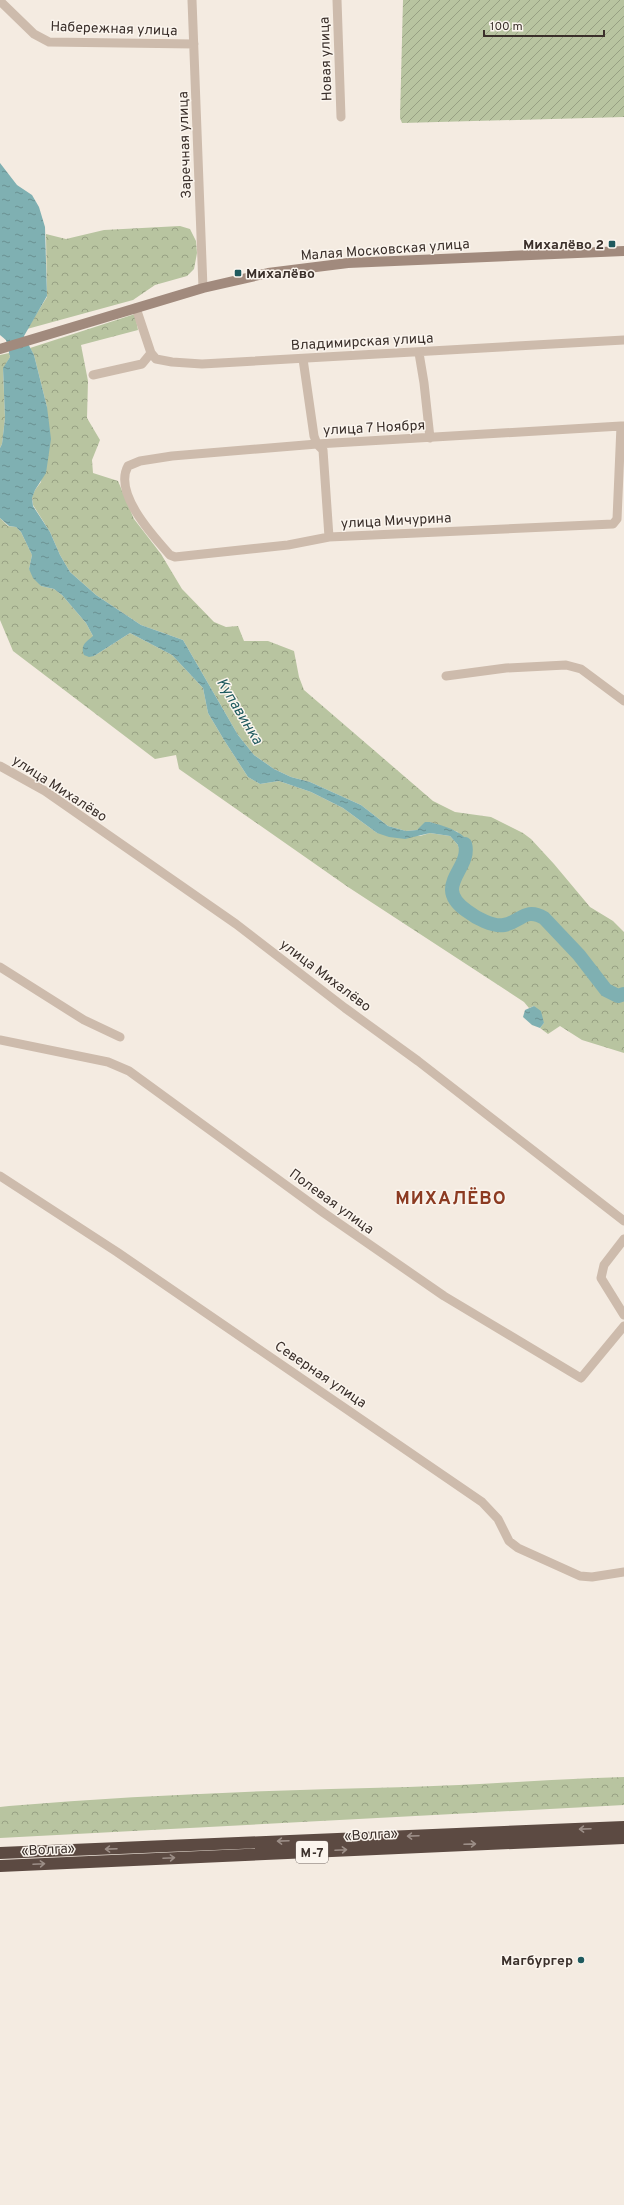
<svg xmlns="http://www.w3.org/2000/svg" width="624" height="2205" font-family="Overpass,sans-serif">
	<style>
		.forest { fill: url(#forest-crowns) }
		.garden { fill: url(#garden-furrows) }
		.water { fill: url(#water-ripples) }
		.lines { fill: none; stroke-linecap: round; stroke-linejoin: round }
		.river { stroke: #7fb0b2; stroke-width: 14 }
		.street { stroke: #cdbbac; stroke-width: 9 }
		.secondary { stroke: #a18a7d; stroke-width: 10 }
		.highway { stroke: #5c4a42; stroke-width: 12 }
		.oneway { stroke: #9c8e87 }
		.poi-dot { fill: #1f5a5e; stroke: #fbf5ee; stroke-width: 1.5 }
		.labels { text-anchor: middle; stroke-width: 3; stroke-linejoin: round; paint-order: stroke }
		.shield { fill: #fbf5ee; stroke: #756b66; stroke-width: 1 }
		.shield-label { font-size: 13px; font-weight: bold; fill: #3b302b }
		.street-label { font-size: 14px; fill: #3b302b; stroke: #fbf5ee }
		.poi-label { font-size: 14px; font-weight: bold; fill: #3b302b; stroke: #fbf5ee; text-anchor: end }
		.water-label { font-size: 15px; font-style: italic; fill: #1f5a5e; stroke: #fbf5ee }
		.district-label { font-size: 18px; font-weight: bold; letter-spacing: 1px; fill: #8c3b22; stroke: #fbf5ee }
	</style>
	<defs>
		<pattern id="forest-crowns" width="20" height="18" patternUnits="userSpaceOnUse"><rect width="20" height="18" fill="#b8c4a0"/><path d="M2 6a3 3 0 1 1 6 0M12 15a3 3 0 1 1 6 0" fill="none" stroke="#97a083"/></pattern>
		<pattern id="garden-furrows" width="10" height="10" patternUnits="userSpaceOnUse"><rect width="10" height="10" fill="#b8c4a0"/><path d="M-1 1l2-2M0 10L10 0M9 11l2-2" fill="none" stroke="#97a083"/></pattern>
		<pattern id="water-ripples" width="26" height="14" patternUnits="userSpaceOnUse"><rect width="26" height="14" fill="#7fb0b2"/><path d="M2 4q2-2 4 0t4 0M15 11q2-2 4 0t4 0" fill="none" stroke="#699091"/></pattern>
	</defs>
	<rect width="100%" height="100%" fill="#f4ebe1"/>
	<path class="forest" d="M 180,226 L 190,229 L 196,241 L 197,253 L 194,269 L 187,276 L 155,285 L 133,300 L 27,329 L 47,297 L 46,234 L 66,239 L 104,230 Z
		M 135,314 L 138,330 L 81,345 L 88,381 L 87,418 L 100,440 L 92,460 L 93,473 L 118,481 L 134,519 L 161,554 L 182,589 L 214,622 L 226,627 L 238,626 L 244,641 L 268,641 L 294,651 L 299,677 L 304,690 L 433,801 L 455,812 L 491,817 L 523,833 L 531,839 L 554,864 L 590,907 L 613,921 L 624,932 L 624,1053 L 582,1040 L 560,1026 L 548,1034 L 540,1028 L 544,1023 L 534,1006 L 529,1008 L 524,1002 L 348,887 L 179,769 L 176,755 L 155,759 L 13,651 L 0,620 L 0,518 L 8,526 L 16,527 L 21,532 L 32,555 L 29,569 L 41,586 L 54,589 L 62,595 L 86,623 L 93,636 L 94,656 L 130,633 L 172,655 L 203,688 L 208,713 L 224,740 L 248,777 L 260,784 L 279,781 L 311,792 L 343,808 L 377,833 L 420,836 L 430,833 L 450,836 L 458,845 L 462,858 L 458,832 L 430,822 L 417,830 L 406,831 L 388,826 L 361,805 L 310,782 L 291,777 L 274,769 L 254,755 L 238,735 L 183,640 L 141,625 L 96,595 L 70,572 L 60,555 L 50,532 L 33,505 L 32,497 L 35,490 L 41,482 L 47,407 L 34,355 L 30,348 Z
		M 9,353 L 10,357 L 3,369 L 5,418 L 2,444 L 0,448 L 0,355 Z
		M 624,1777 L 624,1805 L 0,1838 L 0,1807 L 9,1806 C 142,1795 275,1790 408,1787 C 480,1785 552,1779 624,1777 Z"/>
	<path class="garden" d="M 403,0 L 624,0 L 624,117 L 402,123 L 400,118 Z"/>
	<path class="water" d="M 0,163 L 17,185 L 32,195 L 39,207 L 45,227 L 47,296 L 24,336 L 34,355 L 47,407 L 51,439 L 46,473 L 35,490 L 32,498 L 33,506 L 50,532 L 60,555 L 70,572 L 96,595 L 141,625 L 183,640 L 238,735 L 254,755 L 274,769 L 291,777 L 310,782 L 361,805 L 388,826 L 406,831 L 417,830 L 425,822 L 430,822 C 448,827 474,834 472,857 L 465,861 L 458,845 L 450,836 L 430,833 L 405,839 L 389,837 L 377,833 L 343,808 L 311,792 L 279,781 L 260,784 L 248,777 L 224,740 L 208,713 L 203,688 L 172,655 L 130,633 L 94,656 L 89,657 L 84,655 C 80,645 86,642 93,636 L 86,623 L 62,595 L 54,589 L 41,586 L 33,578 L 29,569 L 32,555 L 21,532 L 16,527 L 9,526 L 0,518 L 0,448 L 2,444 L 5,418 L 3,368 L 10,357 L 6,340 L 0,335 Z
		M 534,1006 L 541,1011 L 544,1023 L 540,1028 L 532,1025 L 523,1017 L 525,1010 Z"/>
	<g class="lines">
		<path class="river" d="M 465,844 C 472,869 431,886 467,911 C 476,918 493,927 504,925 C 521,922 525,907 544,918 L 579,955 L 606,990 L 618,996 L 624,994"/>
		<path class="street" d="M 192,0 L 203,288
			M 337,0 L 341,117
			M 0,1 L 34,34 L 49,42 L 194,44
			M 136,308 L 151,353 L 156,359 L 172,362 L 202,364 L 624,340
			M 419,353 L 424,383 L 430,438
			M 303,359 L 314,436 L 317,444 L 323,450 L 329,537
			M 93,375 L 142,364 L 151,353
			M 621,426 L 617,519 L 613,524 L 329,537 L 288,545 L 175,557 L 170,555 C 153,536 113,493 128,466 L 140,461 L 172,456 L 317,444 L 621,426 L 624,426
			M 446,676 L 506,668 L 566,665 L 581,669 L 624,701
			M 0,766 L 45,791 L 236,924 L 345,1008 L 418,1061 L 624,1221
			M 0,967 L 84,1020 L 120,1037
			M 0,1040 L 108,1062 L 129,1071 L 324,1213 L 444,1296 L 581,1378 L 624,1326
			M 0,1176 L 117,1252 L 482,1502 L 498,1519 L 509,1541 L 518,1548 L 580,1576 L 592,1577 L 624,1572
			M 624,1239 L 604,1265 L 601,1278 L 624,1315"/>
		<path class="secondary" d="M 0,349 L 203,288 L 268,273 L 348,263 L 624,251"/>
		<path class="highway" d="M 0,1853 L 624,1827
			M 0,1866 L 624,1838"/>
	</g>
	<defs><path id="oneway-shaft" d="M-6 0H5M1.5-3L5.5 0L1.5 3" fill="none" stroke-width="1.6" stroke-linecap="round" stroke-linejoin="round"/></defs>
	<g class="oneway">
		<use href="#oneway-shaft" transform="translate(585 1829) rotate(178)"/>
		<use href="#oneway-shaft" transform="translate(413 1836) rotate(178)"/>
		<use href="#oneway-shaft" transform="translate(283 1841) rotate(178)"/>
		<use href="#oneway-shaft" transform="translate(470 1844) rotate(-2)"/>
		<use href="#oneway-shaft" transform="translate(111 1849) rotate(178)"/>
		<use href="#oneway-shaft" transform="translate(341 1850) rotate(-3)"/>
		<use href="#oneway-shaft" transform="translate(169 1858) rotate(-3)"/>
		<use href="#oneway-shaft" transform="translate(39 1864) rotate(-3)"/>
	</g>
	<g class="poi-dot">
		<rect x="608" y="240" width="8" height="8" rx="2"/>
		<rect x="234" y="269" width="8" height="8" rx="2"/>
		<circle cx="581" cy="1960" r="4"/>
	</g>
	<g class="labels">
		<rect class="shield" x="296" y="1841" width="32" height="22" rx="3"/>
		<g class="shield-label">
			<text x="312" y="1857">М-7</text>
		</g>
		<g class="street-label">
			<text transform="translate(114 28) rotate(2)" y="5">Набережная улица</text>
			<text transform="translate(325 59) rotate(-92)" y="5">Новая улица</text>
			<text transform="translate(184 145) rotate(-92)" y="5">Заречная улица</text>
			<text transform="translate(385 249) rotate(-4)" y="5">Малая Московская улица</text>
			<text transform="translate(362 341) rotate(-3)" y="5">Владимирская улица</text>
			<text transform="translate(374 427) rotate(-3)" y="5">улица 7 Ноября</text>
			<text transform="translate(396 520) rotate(-3)" y="5">улица Мичурина</text>
			<text transform="translate(60 788) rotate(33)" y="5">улица Михалёво</text>
			<text transform="translate(326 975) rotate(37)" y="5">улица Михалёво</text>
			<text transform="translate(332 1201) rotate(36)" y="5">Полевая улица</text>
			<text transform="translate(321 1374) rotate(34)" y="5">Северная улица</text>
			<text transform="translate(371 1834) rotate(-3)" y="5">«Волга»</text>
			<text transform="translate(48 1849) rotate(-3)" y="5">«Волга»</text>
		</g>
		<g class="poi-label">
			<text x="604" y="249">Михалёво 2</text>
			<text x="246" y="278" text-anchor="start">Михалёво</text>
			<text x="573" y="1965">Магбургер</text>
		</g>
		<g class="water-label">
			<text transform="translate(240 711) rotate(59)" y="5">Купавинка</text>
		</g>
		<g class="district-label">
			<text x="451" y="1204">МИХАЛЁВО</text>
		</g>
	</g>
	<path d="M484 30v6h120v-6" fill="none" stroke="#3b302b" stroke-width="2"/>
	<text x="490" y="30" font-size="12" fill="#3b302b" stroke="#fbf5ee" stroke-width="3" paint-order="stroke">100 m</text>
</svg>
